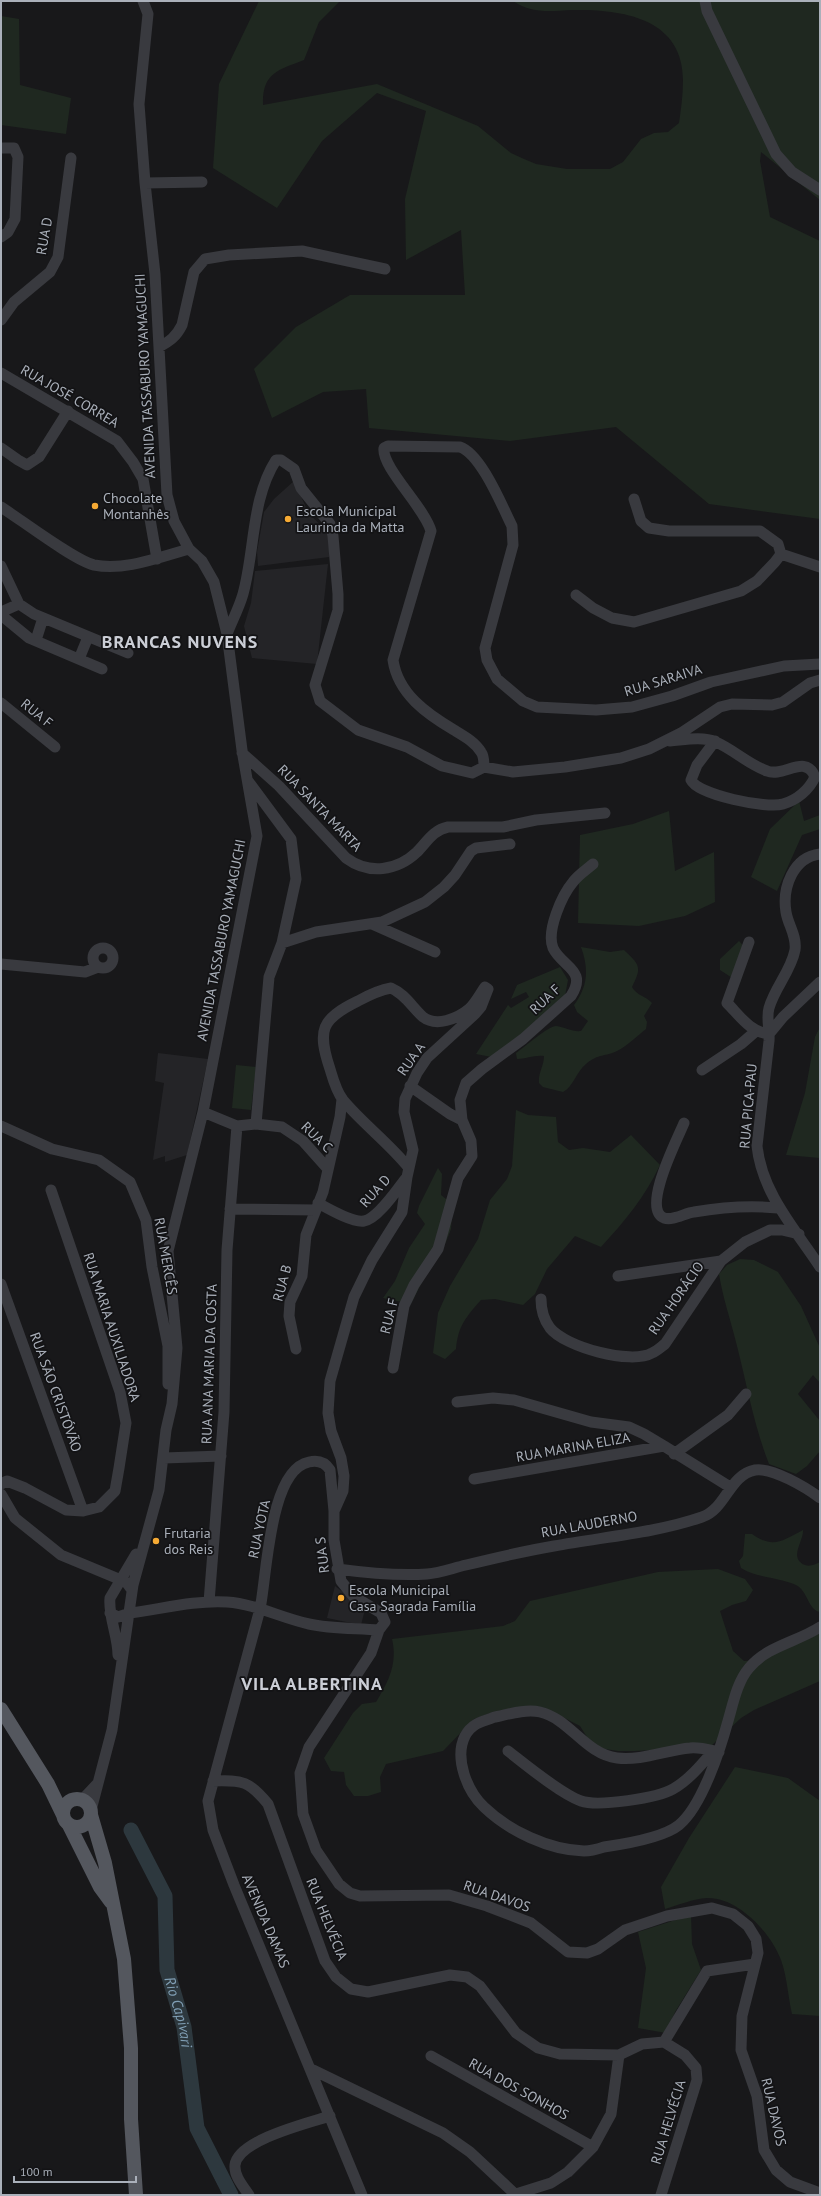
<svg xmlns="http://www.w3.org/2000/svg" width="821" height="2196" font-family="'PT Sans',sans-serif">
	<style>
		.built { fill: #242427 }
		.green { fill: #1f2820 }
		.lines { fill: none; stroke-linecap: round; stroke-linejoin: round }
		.river { stroke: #2d383e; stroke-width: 15 }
		.minor { stroke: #393a3f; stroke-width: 11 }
		.major { stroke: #54575e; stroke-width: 14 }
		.poi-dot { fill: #f6aa34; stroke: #131315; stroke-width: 1.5 }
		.labels { text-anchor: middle; stroke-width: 3.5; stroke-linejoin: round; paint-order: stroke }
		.street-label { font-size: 14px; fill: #aab0ba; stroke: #131315 }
		.poi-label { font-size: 14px; fill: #aab0ba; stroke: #131315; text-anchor: start }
		.water-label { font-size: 15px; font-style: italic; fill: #809fb5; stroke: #131315 }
		.district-label { font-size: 18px; font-weight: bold; letter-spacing: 1px; fill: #cbced6; stroke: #131315 }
	</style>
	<rect width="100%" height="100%" fill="#18181a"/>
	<path class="built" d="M 294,481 L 309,514 L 325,529 L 331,543 L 329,557 L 258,566 L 257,552 L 264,512 L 274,499 Z
		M 328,564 L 317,664 L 252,658 L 244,626 L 251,603 L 255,571 Z
		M 158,1053 L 208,1059 L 187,1155 L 165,1162 L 165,1156 L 153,1160 L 164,1083 L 155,1081 Z
		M 335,1586 L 365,1609 L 361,1625 L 327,1618 Z"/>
	<path class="green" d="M 259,1 L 340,1 L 319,22 L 304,60 C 278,70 262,73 263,105 L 377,84 L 478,126 L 511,153 L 524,159 L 536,164 L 567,169 L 610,169 L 623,162 L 641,139 L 654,133 L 668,132 L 679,123 C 681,109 683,95 683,80 C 683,18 622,9 572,10 C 550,11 532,14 513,1 L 820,1 L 820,200 L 761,152 L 760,161 L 770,217 L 820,241 L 820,519 L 709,504 L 616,427 L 510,441 L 369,428 L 366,389 L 323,392 L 272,418 L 254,369 L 296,327 L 350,295 L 465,295 L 461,230 L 406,260 L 405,199 L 426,111 L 377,93 L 322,141 L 277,208 L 213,168 L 219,84 Z
		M 1,16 L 19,19 L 20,85 L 71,98 L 66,134 L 1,125 Z
		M 799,801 L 804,821 L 820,815 L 820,829 L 802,835 L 777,891 L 751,877 L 770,829 Z
		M 669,811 L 675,871 L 714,852 L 715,902 L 685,916 L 639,926 L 578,923 L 580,835 L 633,824 Z
		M 739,941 L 749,952 L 740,983 L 720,970 L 720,959 Z
		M 581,947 L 610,952 L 624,950 C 640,965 642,967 632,987 C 637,996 646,996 652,1003 L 644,1016 L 647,1022 L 646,1029 C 637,1036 627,1046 617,1051 C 605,1057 599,1053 586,1064 C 576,1072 574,1086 563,1092 L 543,1087 L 539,1083 C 538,1073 544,1066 544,1056 C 534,1055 526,1059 517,1059 L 516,1053 C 525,1047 548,1026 556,1026 C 565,1027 572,1032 581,1031 L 588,1021 L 577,1012 L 574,1005 C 588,986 589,969 581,947 Z
		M 560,967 L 568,980 L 565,996 L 502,1059 L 476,1054 L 508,1005 L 511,1008 L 529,997 L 526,992 L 511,999 L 517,985 Z
		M 820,1027 L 820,1158 L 786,1155 L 805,1093 L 815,1037 Z
		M 236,1065 L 256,1067 L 251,1110 L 232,1108 Z
		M 516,1110 L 528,1115 L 556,1117 L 558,1142 L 569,1150 L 583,1148 L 610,1152 L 631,1135 L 660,1165 C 645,1197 624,1222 601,1247 L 575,1236 L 547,1269 L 535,1294 L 523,1305 L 495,1299 L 481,1300 C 466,1317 458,1326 456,1349 L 445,1359 L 433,1353 L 438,1313 L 450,1286 L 478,1239 L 490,1200 L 507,1179 L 512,1166 Z
		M 438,1168 L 442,1174 L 441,1195 L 446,1199 L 456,1195 L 453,1201 L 451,1229 L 446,1242 L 423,1280 L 411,1304 L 383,1298 L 395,1281 L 409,1248 L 425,1224 L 417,1213 L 419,1206 Z
		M 740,1259 L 754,1260 L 778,1272 L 801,1306 L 820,1348 L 820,1383 L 813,1375 L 798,1394 L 820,1421 L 820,1451 L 807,1466 L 796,1474 L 769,1464 C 754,1426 747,1385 737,1346 C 731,1321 723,1299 719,1274 L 727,1265 Z
		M 803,1530 C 804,1541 788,1558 805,1565 C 810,1567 816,1564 820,1562 L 820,1612 C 808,1610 808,1591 796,1585 C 778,1577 757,1578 741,1568 L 739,1561 L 743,1556 L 745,1534 L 752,1534 C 773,1549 782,1541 803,1530 Z
		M 718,1569 L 745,1579 L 753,1590 L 746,1601 L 732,1605 L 720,1611 L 733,1651 L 744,1661 L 762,1660 L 820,1633 L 820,1681 L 754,1710 L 741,1718 L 710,1747 L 635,1751 L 618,1751 L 605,1749 L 592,1745 L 580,1726 L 545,1708 L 522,1707 L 493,1712 L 474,1719 L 443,1751 L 386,1764 L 380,1777 L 381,1792 L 368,1796 L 354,1796 L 346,1785 L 344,1772 L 331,1771 L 324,1758 L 353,1713 L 362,1704 L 376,1702 C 388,1682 398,1664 392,1639 L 503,1626 L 515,1621 L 530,1601 L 658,1572 Z
		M 735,1767 L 788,1778 L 820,1801 L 820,2016 L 792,2014 C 788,1997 787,1976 781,1960 C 771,1933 738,1897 707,1898 C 693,1899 678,1905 665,1909 L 661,1887 L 689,1838 Z
		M 691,1915 L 692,1944 L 701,1970 L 675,2012 L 666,2033 L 638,2028 L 646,1968 L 638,1932 Z"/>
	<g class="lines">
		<path class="river" id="s1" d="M 131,1830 L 165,1896 L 167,1970 L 184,2027 L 197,2128 L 231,2195"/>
		<path class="minor" d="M 705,1 L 707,11 L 776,154 L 792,172 L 820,190
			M 1,148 L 14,148 L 18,157 L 15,219 L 8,232 L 1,237
			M 145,183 L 202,182
			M 1,320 L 14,302 L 50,272 L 58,257 L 71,158
			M 159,347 C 170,341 176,337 182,325 L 194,272 L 205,259 L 229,255 L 302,251 L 385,269
			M 1,373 L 117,441 L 133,462 L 143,479 L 157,559
			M 1,448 L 18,460 L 27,465 L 39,457 L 68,411
			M 634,499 L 641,521 L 649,528 L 669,531 L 760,531 L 778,544 L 781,554
			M 1,507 C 20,519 75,561 94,565 C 126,571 159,557 189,549
			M 781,554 L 820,567
			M 1,566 L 19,604 L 34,614 L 128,653
			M 576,595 L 593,608 L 612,618 L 634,622 L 741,591 L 757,581 L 775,562 L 781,554
			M 1,612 L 19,604
			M 1,615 L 29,638 L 102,669
			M 227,634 C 232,621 239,608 243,594 C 255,551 251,499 276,460 L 281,460 L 294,469 L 301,488 L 330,524 L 333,536 L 338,594 L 338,610 L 315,685 L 320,701 L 358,730 L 407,747 L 442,766 L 472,773 L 484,767 L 513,772 L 565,767 L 621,758 L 649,749 L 681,733 L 720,707 L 732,704 L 772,705 L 783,702 L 810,683 L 820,680
			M 36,640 L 43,618
			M 79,659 L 88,637
			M 1,703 L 55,747
			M 670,741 C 684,740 702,736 716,742 C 734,750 748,764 767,771 C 783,778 806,753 815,777 C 809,790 797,800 783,804 C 767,809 698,795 691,780 L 697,765 L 715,741
			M 242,753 L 279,786 L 346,858 C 369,875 397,871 417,852 C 427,842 433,830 448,827 L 503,827 L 536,820 L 605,813
			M 484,767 C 484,762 484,756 481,752 C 475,742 464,736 454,730 C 427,714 398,694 393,660 L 431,531 C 425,508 381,467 384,448 L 388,446 L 460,447 C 481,454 502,506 512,526 L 513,545 L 485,648 L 487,660 L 497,679 L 523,701 L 537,707 L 596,710 L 632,707 L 672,696 L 711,682 L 784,666 L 820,664
			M 248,781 L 291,839 L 296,879 L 282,943 L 269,977 L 256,1124
			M 820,854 C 793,857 782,888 786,912 C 788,925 797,936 795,950 C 791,971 775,987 769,1008 C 766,1018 770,1030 769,1041 C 765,1076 761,1111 757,1146 C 762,1193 795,1229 820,1267
			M 372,924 L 435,952
			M 749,942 L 727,1003 C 740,1016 750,1032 769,1034
			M 282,943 L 316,932 L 382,922 L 425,902 L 444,887 L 455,875 L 471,851 L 476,848 L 510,844
			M93 958a10 10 0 1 1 20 0a10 10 0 1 1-20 0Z
			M 1,964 L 85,972 L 98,967
			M 769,1034 L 783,1017 L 820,982
			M 702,1070 L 741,1044 L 756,1031
			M 410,1086 L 450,1114 L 462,1120
			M 203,1112 L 237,1126 L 256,1124 L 282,1127 L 303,1141 L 328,1169
			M 684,1123 C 678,1138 641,1209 664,1218 C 673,1221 685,1213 694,1212 C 723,1207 749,1205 778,1208
			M 1,1126 L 52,1149 L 99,1160 L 130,1182 L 146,1220 L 152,1267 L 168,1346 L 168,1384
			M 318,1203 C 329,1209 353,1223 364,1221 C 378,1219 398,1188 407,1177
			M 230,1209 L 316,1210
			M 618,1276 L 721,1261 L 745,1242 L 770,1230 L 782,1230 L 799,1234
			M 1,1284 L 83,1511
			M 541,1299 C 541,1310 544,1320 550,1328 C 565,1347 631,1365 652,1353 C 657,1351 661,1347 665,1344 L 721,1261
			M 296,1349 L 289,1316 L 290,1302 L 302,1276 L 306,1235 L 323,1192 L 340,1117 L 342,1099
			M 393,1368 L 404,1306 L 414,1285 L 438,1249 L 458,1178 L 472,1156 L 471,1141 L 462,1120 L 460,1100 L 466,1083 L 482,1069 L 523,1039 L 571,996 C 588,970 562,967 553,948 C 546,931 562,895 573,882 C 578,875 586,870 593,864
			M 457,1402 L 493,1398 L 514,1400 L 591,1422 L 629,1427 L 644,1434 L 664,1446
			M 674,1454 L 728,1415 L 746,1394
			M 164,1458 L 221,1456
			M 474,1479 L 664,1446 L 730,1487
			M 1,1484 L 7,1481 L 25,1488 L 66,1510 L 83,1511 L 99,1507 L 115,1491 L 119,1468 L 126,1423 L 120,1392 L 51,1190
			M 1,1494 L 15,1518 L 61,1555 L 126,1582 L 132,1590
			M 335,1509 L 343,1491 L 344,1476 L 341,1458 L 331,1431 L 328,1413 L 330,1381 L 354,1297 L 372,1260 L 402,1212 L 407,1177 L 413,1150 L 404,1112 L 405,1099 L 417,1073 L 427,1058 L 475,1014 L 481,1007 L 488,989 L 485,987 C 480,994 475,1004 469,1009 C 457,1019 436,1027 423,1017 C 412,1007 405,994 391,988 C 379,990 369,995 358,1001 C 321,1019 317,1030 330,1069 C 333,1079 336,1091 343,1100 C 363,1124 389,1143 409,1168
			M 337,1569 C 367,1573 398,1576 427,1574 C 440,1573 453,1568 466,1565 C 495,1558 524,1551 554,1546 C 602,1537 656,1533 702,1517 C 726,1509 729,1475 755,1470 C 772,1467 807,1488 820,1498
			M 209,1602 L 224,1412 L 227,1250 L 237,1126
			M 110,1613 L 118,1617 L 130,1613 C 161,1609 195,1600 227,1602 C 256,1604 281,1618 309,1624 C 331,1629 357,1628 379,1630 L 385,1622 L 381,1613 L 353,1596 L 341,1581 L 334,1540 L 334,1511 L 330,1470 C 325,1462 318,1460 309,1462 C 269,1470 267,1576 260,1609 L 208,1801 L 213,1830 L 234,1885 L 362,2195
			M 379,1630 L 371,1653 L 309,1747 L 300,1773 L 303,1814 L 316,1850 L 339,1884 L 350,1893 L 360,1896 L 449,1895 L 487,1906 L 531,1923 L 568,1952 L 587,1953 L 598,1949 L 625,1930 L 667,1916 L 712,1908 L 733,1914 L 748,1926 L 756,1939 L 758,1953 L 742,2016 L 741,2050 L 757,2096 L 764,2150 L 776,2170 L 790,2182 L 820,2193
			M 118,1655 C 118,1636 108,1616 110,1598 L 136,1554
			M 508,1751 C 526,1765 561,1794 581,1801 C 598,1807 658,1798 673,1789 C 689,1780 702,1764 713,1751
			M 719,1752 C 710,1750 699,1747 690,1748 C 667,1750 641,1761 617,1758 C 585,1754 570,1719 540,1712 C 526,1709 509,1714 495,1717 C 483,1721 472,1723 465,1736 C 454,1758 467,1791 484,1807 C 509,1831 549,1850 584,1851 C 591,1851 598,1849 604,1847 C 625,1844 663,1838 679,1825 C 702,1806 720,1750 728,1721 C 733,1704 737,1682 749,1668 C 767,1646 797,1642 820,1627
			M 213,1781 C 243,1780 249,1781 268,1804 L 325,1961 L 336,1977 L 351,1989 L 368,1992 L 450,1975 L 467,1977 L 480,1986 L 516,2033 L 538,2048 L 560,2054 L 619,2055 L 642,2044 L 664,2042 L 685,2055 L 696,2068 L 697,2080 L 661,2195
			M 82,1800 L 98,1783
			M 91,1810 L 112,1730 L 133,1585 L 159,1490 L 166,1430 L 172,1404 L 177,1348 L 168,1251 L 203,1112 L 257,836 L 242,750 L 227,634 L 214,582 L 202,561 L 189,549 L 174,521 L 167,495 L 155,274 L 145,183 L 139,104 L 148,14 L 143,1
			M 664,2042 L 707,1971 L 755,1964
			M 431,2056 L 593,2147
			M 311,2069 L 443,2133 L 470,2152 L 516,2195
			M 516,2194 L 551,2183 L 568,2172 L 593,2147 L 611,2114 L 619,2055
			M 249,2195 C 243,2186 234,2176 235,2165 C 238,2140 308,2123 330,2116"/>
		<path class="major" d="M 1,1709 L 48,1784 L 63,1815
			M63 1813a14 14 0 1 1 28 0a14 14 0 1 1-28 0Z
			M 91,1815 L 105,1863 L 124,1959 L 131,2048 L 131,2119 L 136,2195
			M 69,1825 L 100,1887 L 111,1902"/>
	</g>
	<g class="poi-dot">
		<circle cx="95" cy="506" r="4"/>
		<circle cx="288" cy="519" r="4"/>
		<circle cx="156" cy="1541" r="4"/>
		<circle cx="341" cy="1598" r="4"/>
	</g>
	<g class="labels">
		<g class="street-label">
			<text transform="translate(44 236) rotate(-80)" y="5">RUA D</text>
			<text transform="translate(145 376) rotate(-93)" y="5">AVENIDA TASSABURO YAMAGUCHI</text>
			<text transform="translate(70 396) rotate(30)" y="5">RUA JOSÉ CORREA</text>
			<text transform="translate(663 680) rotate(-17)" y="5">RUA SARAIVA</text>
			<text transform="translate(37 713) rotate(39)" y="5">RUA F</text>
			<text transform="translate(320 808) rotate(46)" y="5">RUA SANTA MARTA</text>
			<text transform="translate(221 940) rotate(-79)" y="5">AVENIDA TASSABURO YAMAGUCHI</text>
			<text transform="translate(545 999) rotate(-43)" y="5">RUA F</text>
			<text transform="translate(411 1059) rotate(-55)" y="5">RUA A</text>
			<text transform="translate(748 1106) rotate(-85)" y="5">RUA PICA-PAU</text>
			<text transform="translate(317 1137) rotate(44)" y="5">RUA C</text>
			<text transform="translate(375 1191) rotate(-48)" y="5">RUA D</text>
			<text transform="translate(166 1256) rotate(80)" y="5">RUA MERCÊS</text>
			<text transform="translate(282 1283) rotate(-75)" y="5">RUA B</text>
			<text transform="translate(676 1298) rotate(-55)" y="5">RUA HORÁCIO</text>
			<text transform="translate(389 1316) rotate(-76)" y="5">RUA F</text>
			<text transform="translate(112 1327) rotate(72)" y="5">RUA MARIA AUXILIADORA</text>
			<text transform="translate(209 1364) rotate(-88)" y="5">RUA ANA MARIA DA COSTA</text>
			<text transform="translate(56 1392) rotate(70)" y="5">RUA SÃO CRISTÓVÃO</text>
			<text transform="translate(573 1447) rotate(-10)" y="5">RUA MARINA ELIZA</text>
			<text transform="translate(589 1524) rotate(-10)" y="5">RUA LAUDERNO</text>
			<text transform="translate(259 1529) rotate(-78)" y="5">RUA YOTA</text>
			<text transform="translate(322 1555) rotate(-97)" y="5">RUA S</text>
			<text transform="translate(497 1896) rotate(19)" y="5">RUA DAVOS</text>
			<text transform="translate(327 1919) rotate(68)" y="5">RUA HELVÉCIA</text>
			<text transform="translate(266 1921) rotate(67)" y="5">AVENIDA DAMAS</text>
			<text transform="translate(519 2089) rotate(29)" y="5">RUA DOS SONHOS</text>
			<text transform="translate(774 2112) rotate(77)" y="5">RUA DAVOS</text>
			<text transform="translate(668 2122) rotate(-73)" y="5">RUA HELVÉCIA</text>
		</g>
		<g class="poi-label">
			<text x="103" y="503">Chocolate<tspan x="103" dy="16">Montanhês</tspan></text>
			<text x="296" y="516">Escola Municipal<tspan x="296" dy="16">Laurinda da Matta</tspan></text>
			<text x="164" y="1538">Frutaria<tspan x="164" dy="16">dos Reis</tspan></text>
			<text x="349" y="1595">Escola Municipal<tspan x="349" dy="16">Casa Sagrada Família</tspan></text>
		</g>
		<g class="water-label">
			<text dy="5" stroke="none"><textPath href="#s1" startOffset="192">Rio Capivari</textPath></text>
		</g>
		<g class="district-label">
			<text x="180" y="648">BRANCAS NUVENS</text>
			<text x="312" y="1690">VILA ALBERTINA</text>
		</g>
	</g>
	<rect width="821" height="2196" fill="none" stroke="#aab0ba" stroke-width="4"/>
	<path d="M14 2176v6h122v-6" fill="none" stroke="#aab0ba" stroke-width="2"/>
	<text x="20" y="2176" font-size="12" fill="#aab0ba" stroke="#131315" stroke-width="3" paint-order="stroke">100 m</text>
</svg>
